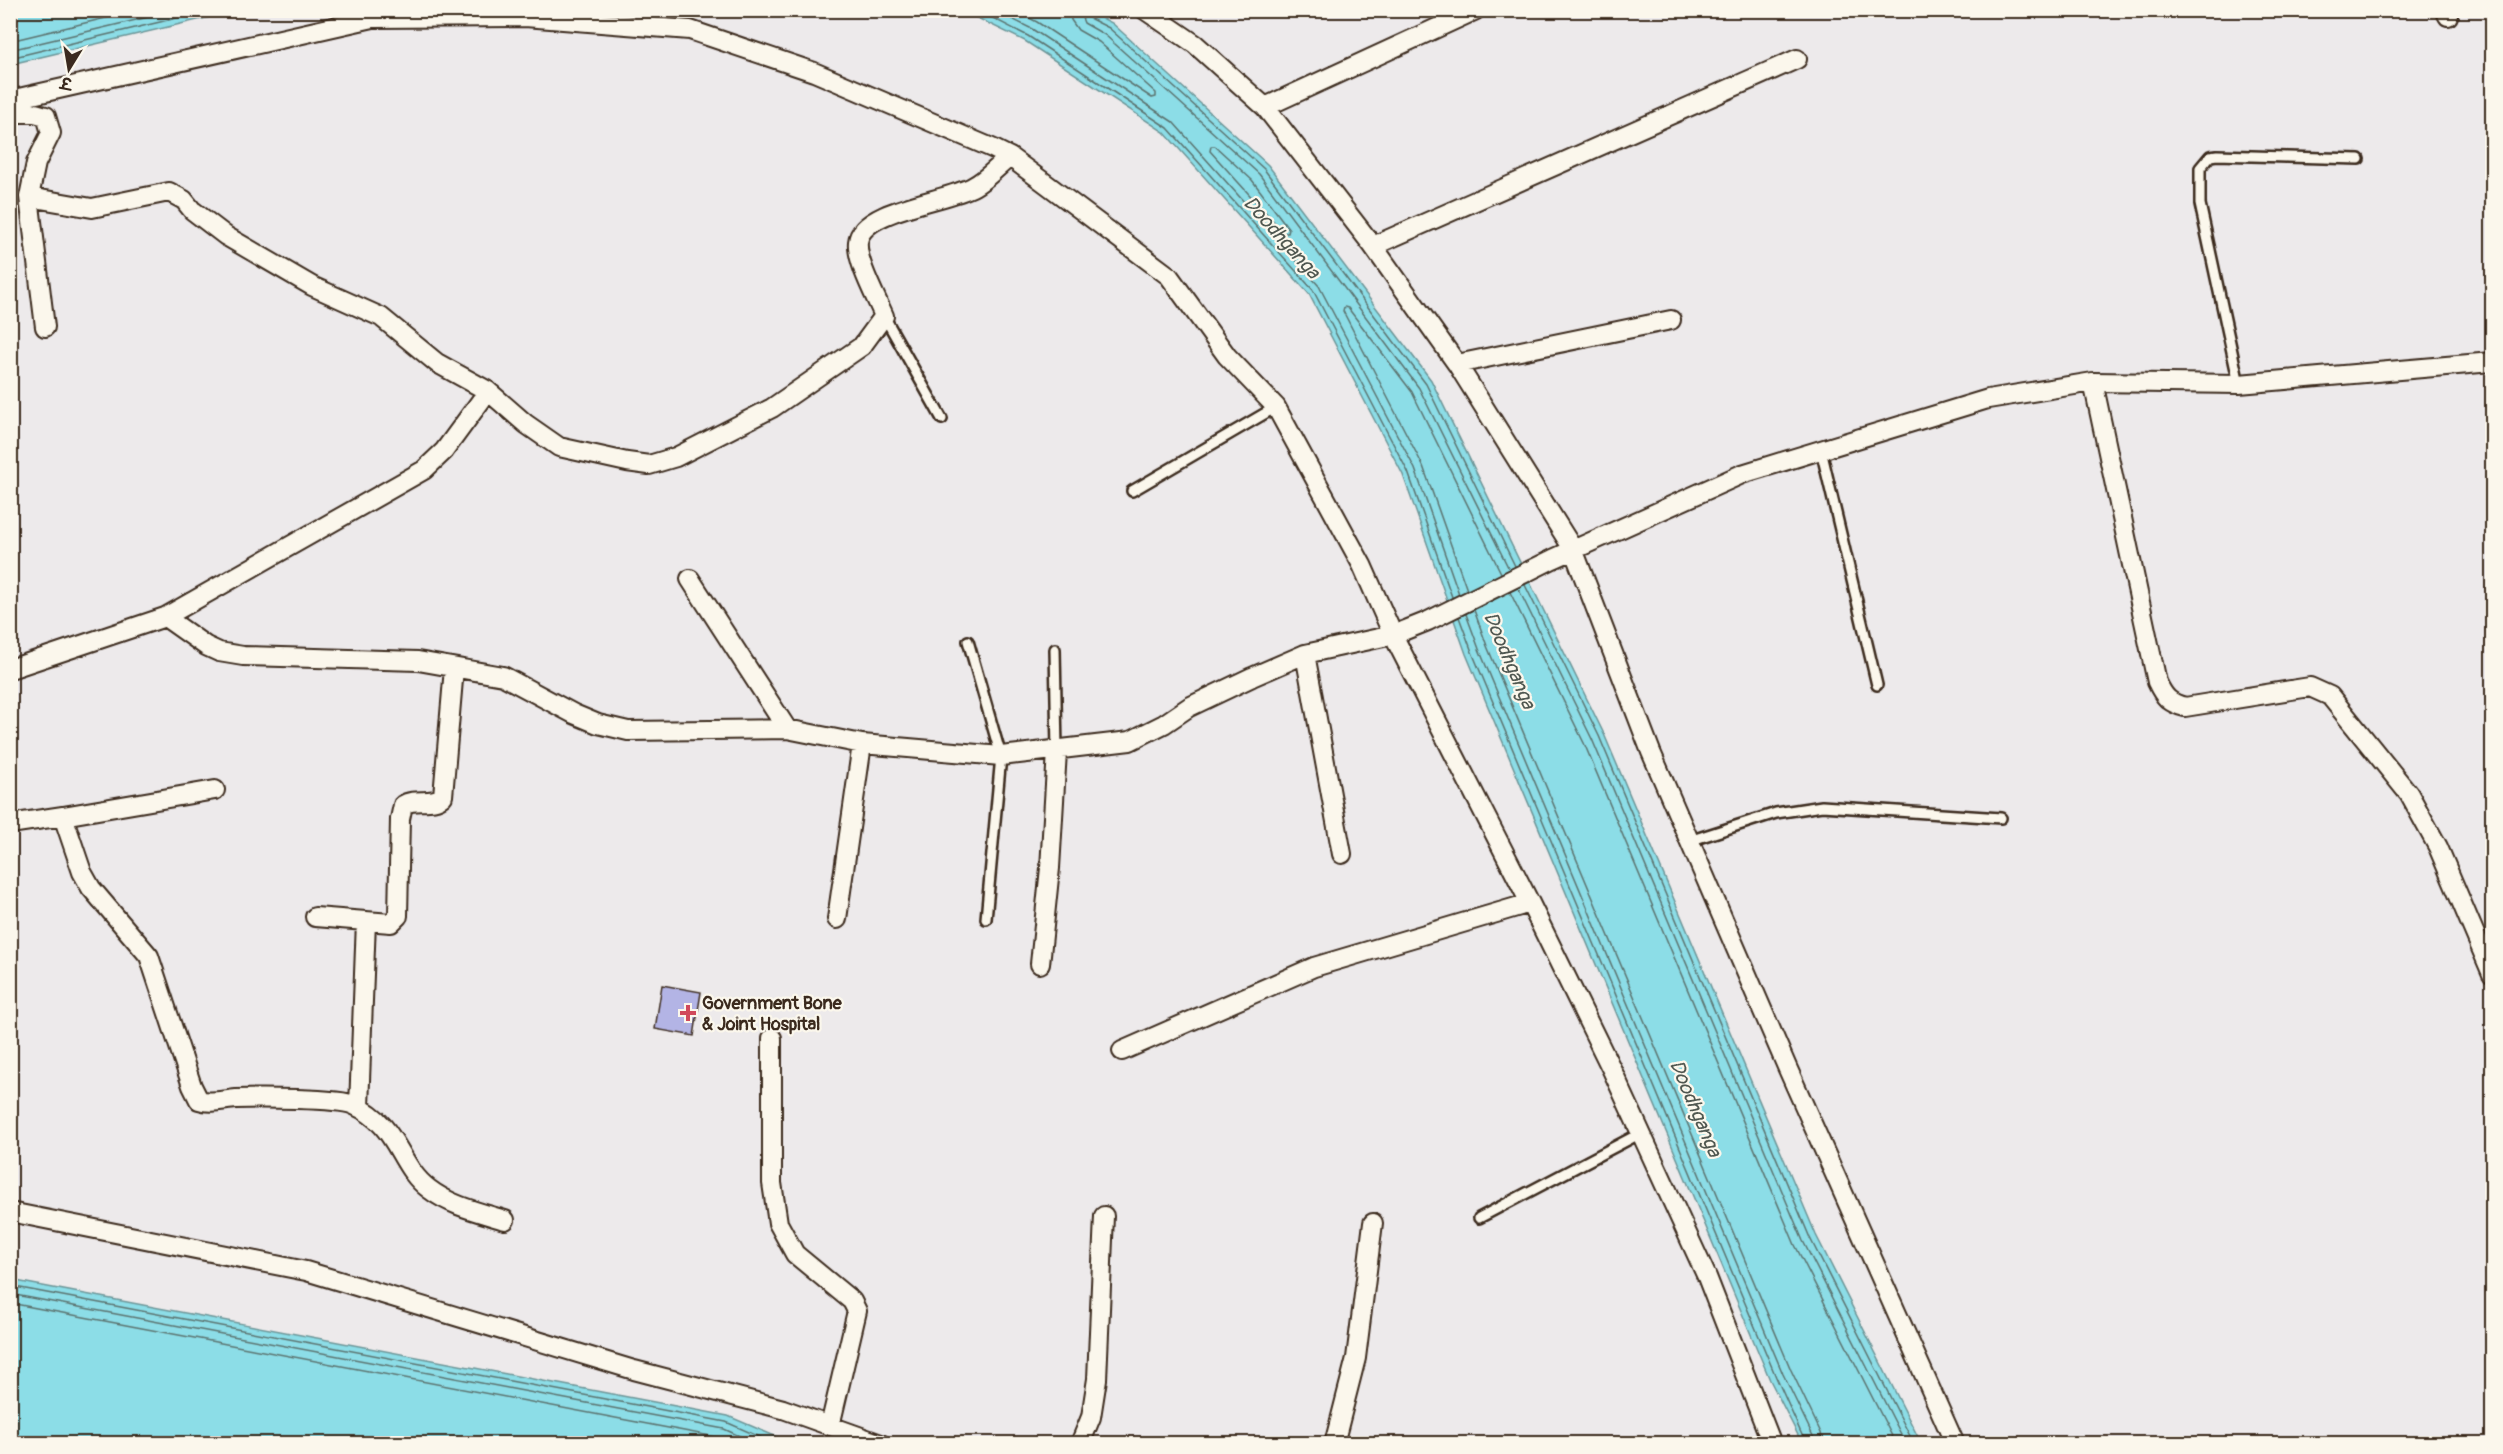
<svg xmlns="http://www.w3.org/2000/svg" width="2503" height="1454" font-family="Pangolin,'Playpen Sans Deva',sans-serif">
	<style>
		.water { fill: #8cdde7; stroke: #6c9597; stroke-width: 1.5 }
		.lines { fill: none; stroke-linecap: round; stroke-linejoin: round }
		.shore { stroke: #5b726e; stroke-width: 1.5 }
		.building { fill: #b3b4e5; stroke: #3b2a1e; stroke-width: 1.5 }
		.service-casing { stroke: #3b2a1e; stroke-width: 14 }
		.minor-casing { stroke: #3b2a1e; stroke-width: 22 }
		.service { stroke: #fbf7ec; stroke-width: 9 }
		.minor { stroke: #fbf7ec; stroke-width: 18 }
		.poi-dot { fill: #d1495b; stroke: #fbf7ec; stroke-width: 2 }
		.labels { text-anchor: middle; stroke-width: 4.5; stroke-linejoin: round; paint-order: stroke }
		.poi-label { font-size: 18px; font-weight: bold; fill: #3b2a1e; stroke: #fbf7ec; text-anchor: start }
		.water-label { font-size: 20px; font-style: italic; fill: #4f5750; stroke: #fbf7ec }
	</style>
	<rect width="100%" height="100%" fill="#edeaeb"/>
	<filter id="ink" filterUnits="userSpaceOnUse"><feTurbulence type="fractalNoise" baseFrequency=".0167" numOctaves="2"/><feDisplacementMap in="SourceGraphic" scale="12" xChannelSelector="R" yChannelSelector="G"/><feConvolveMatrix kernelMatrix="1 2 1 2 8 2 1 2 1" color-interpolation-filters="sRGB"/></filter>
	<g filter="url(#ink)">
		<path class="water" d="M 11,10 L 236,10 L 236,11 L 11,64 Z
			M 963,11 L 1088,11 L 1112,23 L 1268,165 L 1431,380 L 1604,734 L 1816,1235 L 1921,1443 L 1802,1443 L 1770,1380 L 1466,654 L 1403,475 L 1309,294 L 1164,132 L 1025,41 Z
			M 11,1280 L 728,1416 L 791,1443 L 11,1443 Z"/>
		<g class="lines">
			<path class="shore" d="M 977,10 L 1028,36 L 1168,128 L 1313,290 L 1408,472 L 1452,597
				M 994,10 L 1032,29 L 1173,122 L 1319,286 L 1415,469 L 1459,594
				M 1014,10 L 1037,22 L 1152,98 L 1156,97 L 1156,93 L 1099,42 L 1078,30 L 1071,20 L 1070,10
				M 1079,10 L 1084,23 L 1105,35 L 1259,174 L 1419,388 L 1509,569
				M 1087,10 L 1089,18 L 1109,28 L 1264,169 L 1426,384 L 1515,566
				M 10,41 L 139,10
				M 10,50 L 178,10
				M 10,58 L 210,10
				M 1211,146 L 1215,146 L 1252,180 L 1289,229 L 1288,233 L 1284,233 L 1210,151 Z
				M 1525,585 L 1599,736 L 1810,1238 L 1914,1444
				M 1518,588 L 1592,739 L 1803,1241 L 1906,1444
				M 1467,590 L 1423,466 L 1343,311 L 1344,307 L 1348,308 L 1412,392 L 1501,573
				M 1510,592 L 1584,743 L 1795,1245 L 1896,1444
				M 1474,610 L 1487,646 L 1791,1370 L 1821,1433 L 1823,1444
				M 1466,614 L 1479,649 L 1783,1374 L 1813,1436 L 1814,1444
				M 1459,617 L 1472,652 L 1776,1377 L 1806,1444
				M 10,1286 L 726,1422 L 776,1444
				M 10,1294 L 724,1429 L 757,1444
				M 10,1303 L 721,1438 L 735,1444"/>
		</g>
		<path class="building" d="M 662,985 L 701,992 L 694,1036 L 655,1029 Z"/>
		<g class="lines">
			<g class="service-casing">
				<path id="service" d="M 884,316 L 942,419
					M 2239,384 L 2200,204 L 2200,168 L 2210,156 L 2217,155 L 2359,159
					M 1821,450 L 1877,685
					M 1132,491 L 1276,407
					M 968,641 L 1001,756 L 986,919
					M 1055,649 L 1057,751
					M 1689,841 L 1776,813 L 1822,806 L 2001,818
					M 1479,1218 L 1641,1133"/>
			</g>
			<g class="minor-casing">
				<path id="minor" d="M 1145,10 L 1195,44 L 1265,107 L 1373,246 L 1457,364 L 1573,549 L 1651,752 L 1787,1067 L 1955,1444
					M 2445,10 L 2448,16
					M 10,100 L 373,18 L 525,17 L 690,30 L 814,72 L 992,148 L 1010,157 L 1045,183 L 1169,276 L 1227,356 L 1276,407 L 1362,565 L 1393,635 L 1530,903 L 1612,1070 L 1707,1277 L 1772,1444
					M 1265,107 L 1476,10
					M 10,113 L 35,113 L 46,116 L 51,133 L 36,163 L 29,197 L 45,327
					M 29,197 L 92,208 L 169,192 L 184,200 L 192,210 L 226,236 L 312,286 L 381,317 L 437,363 L 488,391 L 526,424 L 559,447 L 627,462 L 649,465 L 676,457 L 772,408 L 862,346 L 884,316 C 876,297 856,261 858,242 C 861,209 949,201 974,186 C 987,179 998,166 1010,157
					M 1373,246 L 1797,59
					M 1457,364 L 1671,320
					M 2093,382 L 2157,682 C 2164,697 2169,703 2185,707 L 2310,687 L 2330,696 L 2409,794 L 2438,847 L 2492,974
					M 690,579 L 787,729
					M 165,617 L 424,470 L 444,451 L 488,391
					M 1305,654 L 1342,854
					M 10,669 L 165,617 L 206,646 L 219,652 L 243,656 L 418,661 L 503,676 L 574,714 L 598,724 L 628,731 L 787,729 L 862,744 L 1001,756 L 1130,741 L 1164,724 L 1189,707 L 1252,677 L 1305,654 L 1393,635 L 1428,621 L 1553,559 L 1742,474 L 1988,399 L 2093,382 L 2239,384 L 2492,362
					M 63,816 L 215,790
					M 10,824 L 63,816 L 82,872 L 91,888 L 149,956 L 192,1086 L 199,1100 C 211,1104 223,1100 236,1099 C 256,1098 339,1098 354,1105 C 399,1125 397,1165 429,1189 C 451,1206 479,1212 505,1220
					M 315,917 L 391,923 L 398,916 L 400,819 L 403,805 C 415,797 432,806 443,796 L 454,668
					M 837,919 L 862,744
					M 1040,964 L 1050,868 L 1057,751
					M 772,1038 L 772,1183 L 778,1223 L 795,1254 L 852,1301 L 857,1311 L 830,1426
					M 1122,1051 L 1314,967 L 1530,903
					M 359,1107 L 366,921
					M 10,1212 L 306,1271 L 634,1370 L 783,1409 L 881,1444
					M 1080,1444 L 1091,1417 L 1097,1379 L 1104,1216
					M 1334,1444 L 1356,1358 L 1373,1223"/>
			</g>
			<use href="#service" class="service"/>
			<use href="#minor" class="minor"/>
		</g>
	</g>
	<path class="poi-dot" d="M685 1004h6v6h6v6h-6v6h-6v-6h-6v-6h6z"/>
	<g class="labels">
		<g class="poi-label">
			<text x="702" y="1009">Government Bone<tspan x="702" dy="21">&amp; Joint Hospital</tspan></text>
		</g>
		<g class="water-label">
			<text transform="translate(1282 237) rotate(48)" y="7">Doodhganga</text>
			<text transform="translate(1510 660) rotate(67)" y="7">Doodhganga</text>
			<text transform="translate(1696 1108) rotate(67)" y="7">Doodhganga</text>
		</g>
	</g>
	<rect width="2503" height="1454" fill="none" stroke="#fbf7ec" stroke-width="36"/>
	<rect x="18" y="18" width="2467" height="1418" fill="none" stroke="#3b2a1e" stroke-width="2" filter="url(#ink)"/>
	<g transform="translate(69 69) rotate(191)" stroke="#fbf7ec" stroke-width="4.5" paint-order="stroke">
	<path d="M0-4.5L10 22L0 15L-10 22Z" fill="#3b2a1e"/>
	<text y="-9" font-size="16" font-weight="bold" text-anchor="middle" fill="#3b2a1e">उ</text>
	</g>
</svg>
